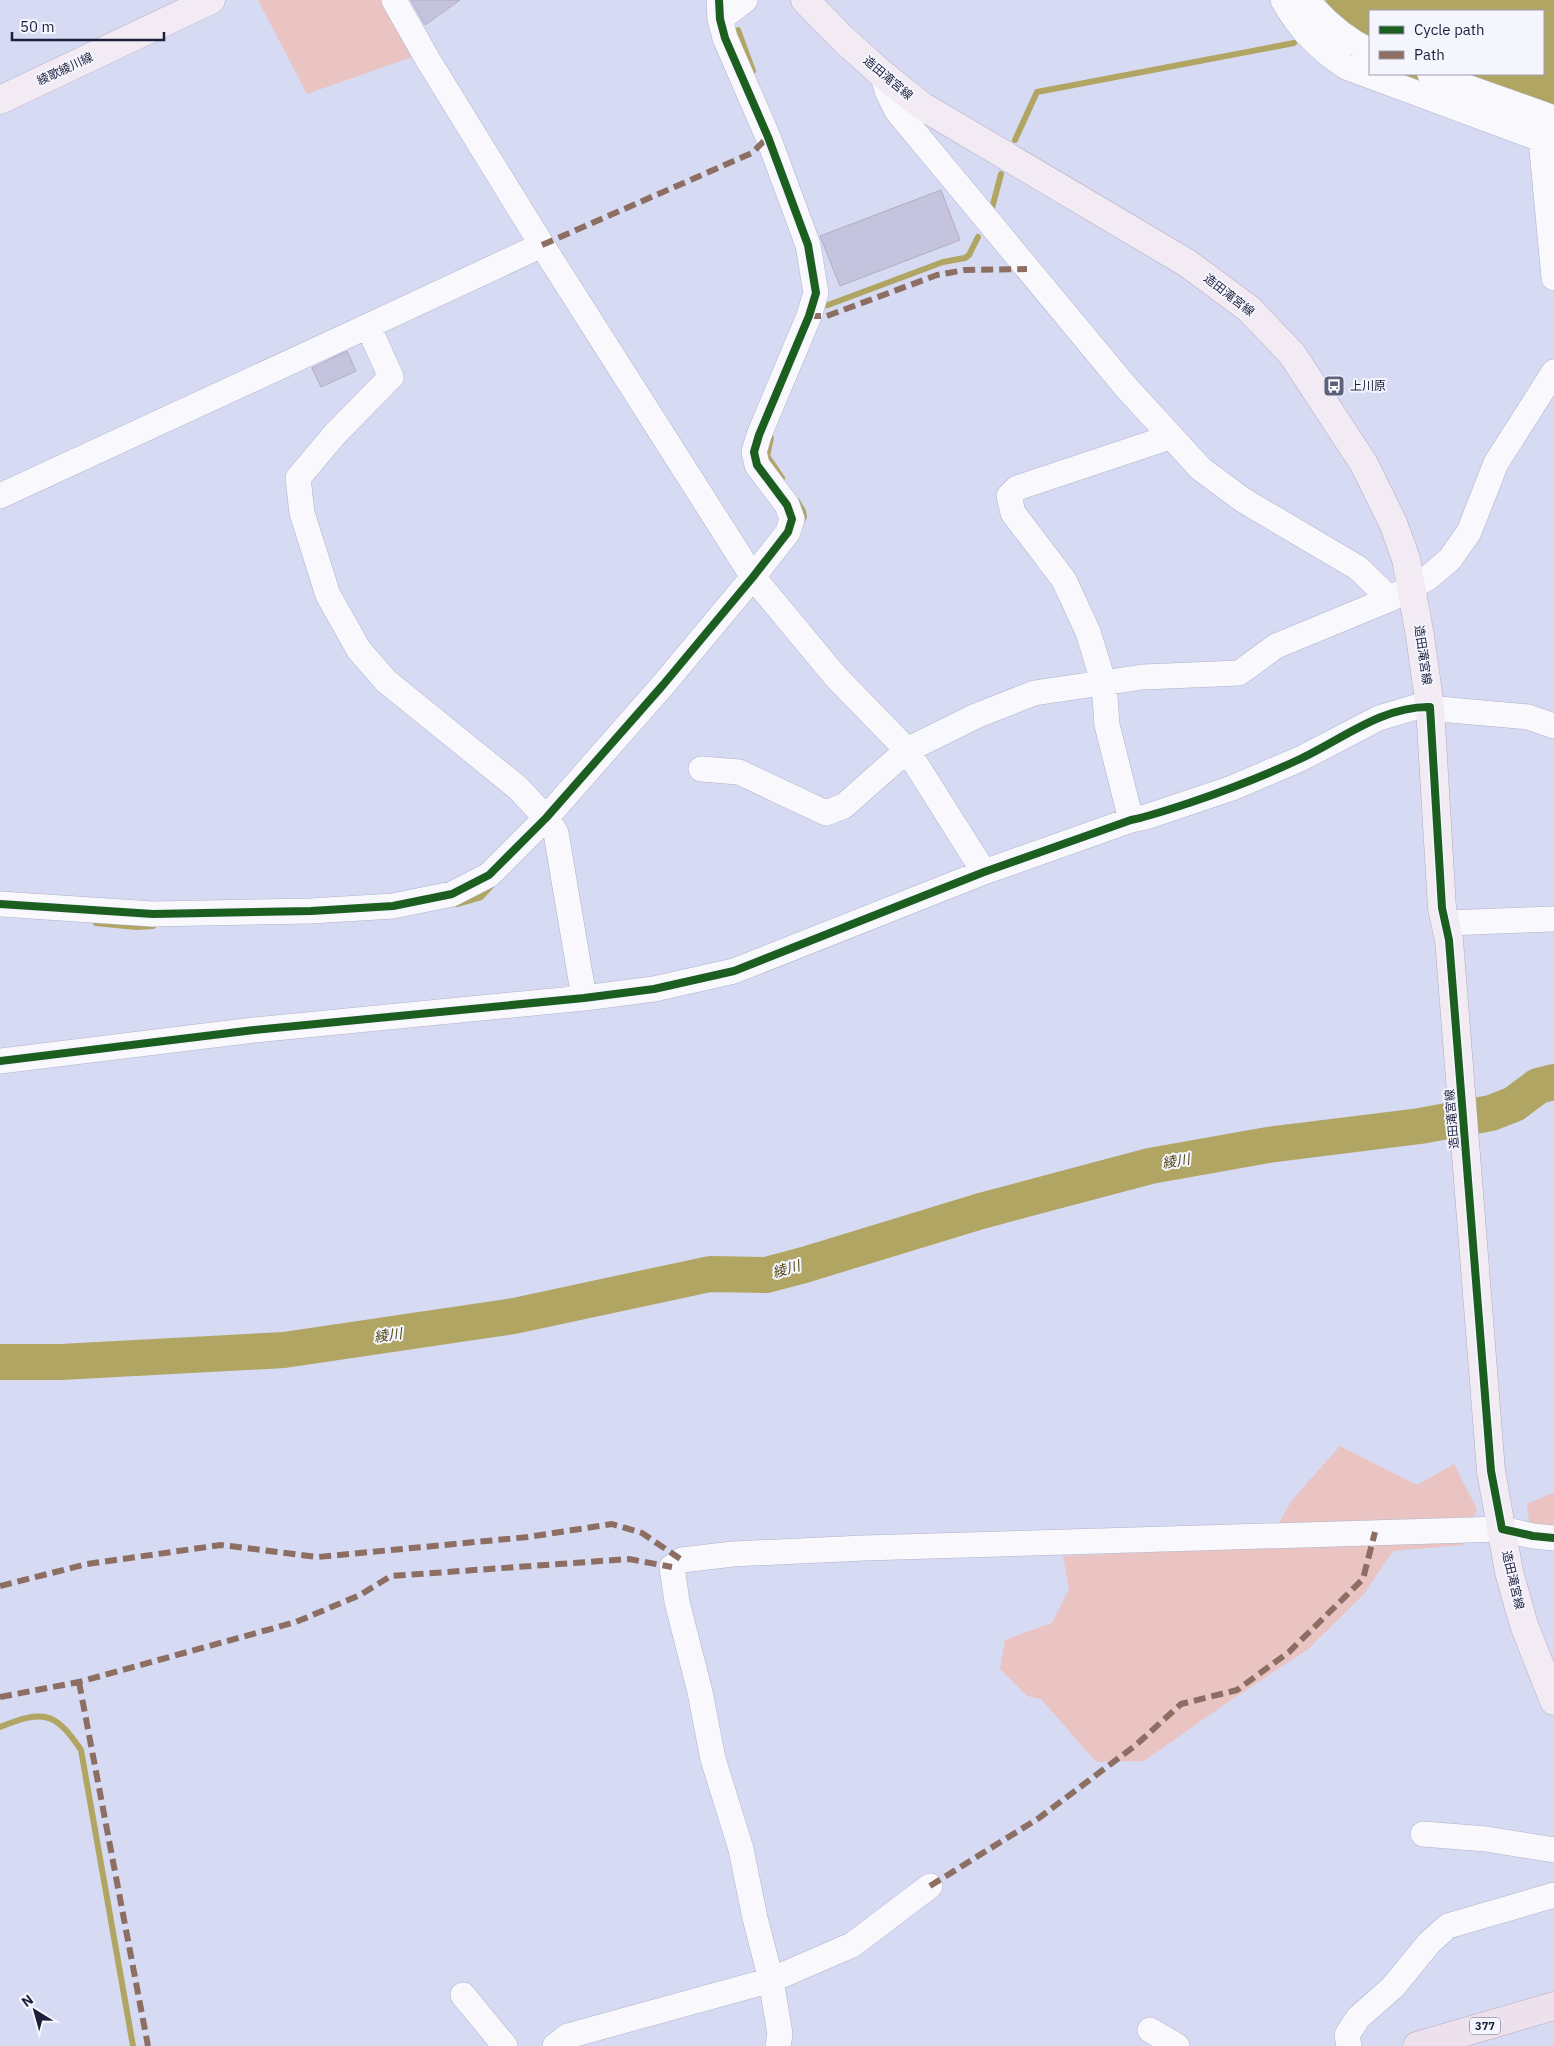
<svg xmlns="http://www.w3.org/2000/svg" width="1554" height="2046" font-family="'IBM Plex Sans','Noto Sans JP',sans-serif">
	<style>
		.green { fill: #eac4c2 }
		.water { fill: #b1a563 }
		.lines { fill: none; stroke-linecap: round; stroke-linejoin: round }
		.stream { stroke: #b1a563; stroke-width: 6 }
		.river { stroke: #b1a563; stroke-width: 36 }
		.building { fill: #c5c3dd; stroke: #b0adc6 }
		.minor-casing { stroke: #b0b2cb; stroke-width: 26 }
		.major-casing { stroke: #b5aac0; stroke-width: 29 }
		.highway-casing { stroke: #b5aac0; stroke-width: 29 }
		.minor { stroke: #f9f9fd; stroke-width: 25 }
		.major { stroke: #f2ebf4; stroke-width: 28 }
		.highway { stroke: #ede1ee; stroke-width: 28 }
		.quiet { stroke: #8d6e63; stroke-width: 6; stroke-dasharray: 12 6; stroke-linecap: butt }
		.cycleway-casing { stroke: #f4f5fd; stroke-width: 11 }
		.cycleway { stroke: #1b5e20; stroke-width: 8 }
		.labels { text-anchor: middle; stroke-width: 4; stroke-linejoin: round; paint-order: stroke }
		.shield { fill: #f4f5fd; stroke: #5d5e75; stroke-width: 1 }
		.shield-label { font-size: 11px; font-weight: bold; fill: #1c1e3b }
		.street-label { font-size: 12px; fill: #1c1e3b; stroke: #f4f5fd }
		.poi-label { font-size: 12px; fill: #1c1e3b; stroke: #f4f5fd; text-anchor: start }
		.water-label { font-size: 14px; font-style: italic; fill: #514811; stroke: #f4f5fd }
	</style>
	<rect width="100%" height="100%" fill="#d7daf3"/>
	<path class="green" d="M 258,0 L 384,0 L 415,56 L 307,94 Z
		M 1340,1446 L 1417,1485 L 1454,1464 L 1477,1509 L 1463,1545 L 1393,1551 L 1364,1594 L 1307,1650 L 1228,1702 L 1144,1761 L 1096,1762 L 1041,1699 L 1027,1696 L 1000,1669 L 1005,1640 L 1052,1623 L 1069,1589 L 1063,1556 L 1265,1547 L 1292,1500 Z
		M 1550,1494 L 1554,1494 L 1554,1530 L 1530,1529 L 1527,1504 Z"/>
	<path class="water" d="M 1327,0 L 1554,0 L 1554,112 L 1455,74 L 1543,74 L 1543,11 L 1370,11 L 1370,41 L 1322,2 Z"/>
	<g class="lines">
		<path class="stream" d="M 738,30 L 753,71
			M 1404,74 L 1426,82
			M 1015,140 L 1037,92 L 1294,43
			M 991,212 L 1001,174
			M 820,306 L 828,305 L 943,262 L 965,258 L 969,255 L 978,237
			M 771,438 L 767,456 L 782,478
			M 797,501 L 803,511 L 804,517 L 801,523
			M 457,904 L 481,897 L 493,884
			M 96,923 L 136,927 L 153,926
			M 0,1727 C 43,1710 55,1711 81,1750 L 133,2046"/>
		<path class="river" d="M 0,1362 L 61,1362 L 284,1350 L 514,1316 L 710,1274 L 766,1275 L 804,1265 L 981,1211 L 1150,1166 L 1268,1145 L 1420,1126 L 1491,1113 L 1514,1104 L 1538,1086 L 1554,1082"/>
	</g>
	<path class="building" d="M 411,0 L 460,0 L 425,25 Z
		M 941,190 L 960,240 L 840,286 L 820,236 Z
		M 347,351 L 356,371 L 321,387 L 312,368 Z"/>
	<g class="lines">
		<g class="minor-casing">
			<path id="minor" d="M 394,0 L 428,60 L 542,245 L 368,326 L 391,377 L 335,434 L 298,478 L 302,513 L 328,595 L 359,650 L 386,681 L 518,788 L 546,818 L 556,833 L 584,998
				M 1283,0 C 1300,30 1318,48 1346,67 L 1554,144
				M 1307,0 C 1325,22 1345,39 1370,51
				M 720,19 L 745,0
				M 882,74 L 888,93 L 897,111 L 1125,386 L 1201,469 L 1243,500 L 1358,568 L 1390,599 L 1429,577 L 1450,559 L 1469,532 L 1496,463 L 1554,372
				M 1430,74 L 1554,118
				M 1541,139 L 1554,278
				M 542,245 L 753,577 L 836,677 L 907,750 L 984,872
				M 0,496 L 368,326
				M 701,769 L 739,772 L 826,813 L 844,806 L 907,750 L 976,716 L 1034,693 L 1143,677 L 1239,673 L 1276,646 L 1390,599
				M 1131,820 L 1107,725 L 1104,684 L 1088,632 L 1064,580 L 1013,513 L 1009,496 L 1017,488 L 1170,437
				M 0,904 L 153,914 L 311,911 L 393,906 L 452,894 L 489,875 L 546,818 L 663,685 L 753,577 L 788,532 L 792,519 L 787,505 L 757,465 L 754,452 L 759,435 L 809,316 L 816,293 L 808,245 L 768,137 L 725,38 L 720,19 L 719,0
				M 1446,923 L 1554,919
				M 0,1061 L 254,1030 L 584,998 L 654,989 L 734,971 L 984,872 L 1131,820 L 1146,817 L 1232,788 L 1300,759 L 1379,718 L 1416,707 L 1528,717 L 1554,726
				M 1423,1834 L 1486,1839 L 1554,1850
				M 463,1995 L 505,2046
				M 1150,2030 L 1177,2046
				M 555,2046 L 568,2036 L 771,1980 L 852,1945 L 930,1886
				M 778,2046 L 780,2034 L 771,1980 L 755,1918 L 741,1849 L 713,1759 L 700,1692 L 677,1602 L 672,1567 L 682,1560 L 733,1554 L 864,1548 L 1502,1529 L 1533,1536 L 1554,1538
				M 1349,2046 L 1347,2035 L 1358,2018 L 1393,1987 L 1429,1943 L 1448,1926 L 1554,1895"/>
		</g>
		<g class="major-casing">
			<path id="major" d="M 805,0 L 842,38 L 882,74 L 922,106 L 1187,263 L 1249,309 L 1292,354 L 1364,464 L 1393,523 L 1406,559 L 1420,636 L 1430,707 L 1442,908 L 1449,940 L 1491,1471 L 1509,1572 L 1524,1625 L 1554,1701
				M 0,100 L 211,0"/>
		</g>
		<g class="highway-casing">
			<path id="highway" d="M 1417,2046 L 1554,2006"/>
		</g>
		<use href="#minor" class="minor"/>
		<use href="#major" class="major"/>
		<use href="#highway" class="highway"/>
		<path class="quiet" d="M 542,245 L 752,153 L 768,137
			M 809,316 L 827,316 L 937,275 L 965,270 L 1027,269
			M 0,1586 L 87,1564 L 221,1545 L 318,1557 L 528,1537 L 612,1524 L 642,1533 L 682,1560
			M 79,1682 L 148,2046
			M 0,1697 L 79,1682 L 296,1622 L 360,1595 L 391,1576 L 629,1559 L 672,1567
			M 930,1886 L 1039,1818 L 1136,1745 L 1181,1704 L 1237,1690 L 1289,1652 L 1363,1579 L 1375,1532"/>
		<g class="cycleway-casing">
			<path id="cycleway" d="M 0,904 L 153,914 L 311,911 L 393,906 L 452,894 L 489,875 L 546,818 L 663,685 L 753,577 L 788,532 L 792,519 L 787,505 L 757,465 L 754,452 L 759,435 L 809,316 L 816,293 L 808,245 L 768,137 L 725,38 L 720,19 L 719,0
				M 0,1061 L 254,1030 L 584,998 L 654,989 L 734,971 L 984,872 L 1131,820 C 1151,816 1170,809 1189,803 C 1227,790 1264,776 1300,759 C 1341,740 1382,706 1430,707 L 1442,908 L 1449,940 L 1491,1471 L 1502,1529 L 1533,1536 L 1554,1538"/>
		</g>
		<use href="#cycleway" class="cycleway"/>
	</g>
	<defs>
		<g id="bus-square" transform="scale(1.125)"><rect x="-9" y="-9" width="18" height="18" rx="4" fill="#5d607b" stroke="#f4f5fd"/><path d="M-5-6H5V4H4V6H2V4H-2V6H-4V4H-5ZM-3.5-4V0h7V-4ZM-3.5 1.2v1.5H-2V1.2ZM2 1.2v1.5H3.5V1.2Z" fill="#fff"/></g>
	</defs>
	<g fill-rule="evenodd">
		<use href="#bus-square" x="1334" y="386"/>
	</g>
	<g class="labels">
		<rect class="shield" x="1470" y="2017.5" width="30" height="17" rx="4"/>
		<g class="shield-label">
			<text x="1485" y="2030">377</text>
		</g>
		<g class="street-label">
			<text transform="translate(65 69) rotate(-25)" y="4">綾歌綾川線</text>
			<text transform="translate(888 78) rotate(40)" y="4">造田滝宮線</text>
			<text transform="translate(1229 295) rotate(38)" y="4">造田滝宮線</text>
			<text transform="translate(1423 655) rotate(82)" y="4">造田滝宮線</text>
			<text transform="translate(1452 1119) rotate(-95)" y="4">造田滝宮線</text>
			<text transform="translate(1513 1580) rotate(77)" y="4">造田滝宮線</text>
		</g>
		<g class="poi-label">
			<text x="1350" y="390">上川原</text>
		</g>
		<g class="water-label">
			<text transform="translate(1176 1161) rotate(-10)" y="5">綾川</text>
			<text transform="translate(786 1269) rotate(-16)" y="5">綾川</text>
			<text transform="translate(388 1335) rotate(-8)" y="5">綾川</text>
		</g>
	</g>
	<rect x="1369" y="10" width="175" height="65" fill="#f4f5fd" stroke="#9e9faf"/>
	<rect x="1379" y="26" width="25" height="8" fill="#1b5e20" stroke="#9e9faf"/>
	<text x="1414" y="35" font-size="15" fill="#1c1e3b">Cycle path</text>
	<rect x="1379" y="51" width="25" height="8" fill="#8d6e63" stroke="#9e9faf"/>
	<text x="1414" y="60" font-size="15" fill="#1c1e3b">Path</text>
	<g transform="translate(35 2011) rotate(323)" stroke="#f4f5fd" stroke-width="4" paint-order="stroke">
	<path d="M0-4L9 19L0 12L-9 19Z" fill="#1c1e3b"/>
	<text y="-8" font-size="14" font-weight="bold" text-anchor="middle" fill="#1c1e3b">N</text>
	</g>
	<path d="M12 32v8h152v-8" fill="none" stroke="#1c1e3b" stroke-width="2.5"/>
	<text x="20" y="32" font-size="15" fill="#1c1e3b" stroke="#f4f5fd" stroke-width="4" paint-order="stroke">50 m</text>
</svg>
